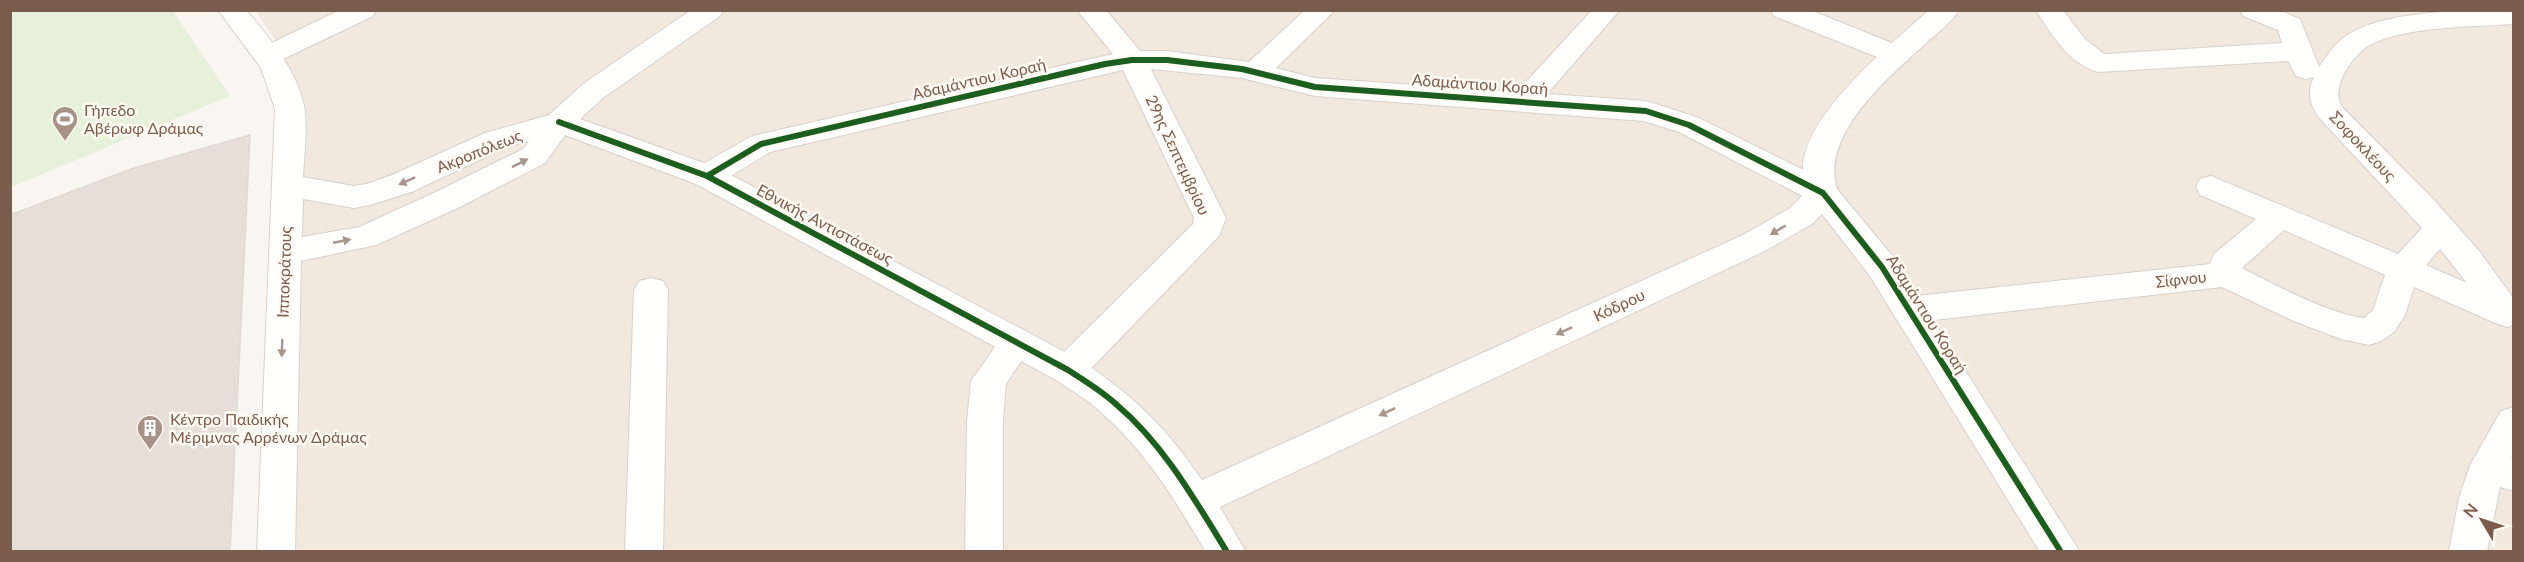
<svg xmlns="http://www.w3.org/2000/svg" width="2524" height="562" font-family="Lato,sans-serif">
	<style>
		.residential { fill: #f2e8de }
		.green { fill: #e7f0db }
		.building { fill: #e6ded7; stroke: #e2d8d2; stroke-width: 1.5 }
		.lines { fill: none; stroke-linecap: round; stroke-linejoin: round }
		.minor-casing { stroke: #d7d1cb; stroke-width: 2 }
		.tertiary-casing { stroke: #d7d1cb; stroke-width: 2 }
		.minor { fill: #fefefd; fill-rule: evenodd }
		.tertiary { fill: #fefefd; fill-rule: evenodd }
		.cycleway-casing { stroke: #fffaf3; stroke-width: 10 }
		.cycleway { stroke: #1b5e20; stroke-width: 6 }
		.oneway { fill: #a8958b }
		.labels { text-anchor: middle; stroke-width: 5; stroke-linejoin: round; paint-order: stroke }
		.street-label { font-size: 16px; fill: #7a5c4d; stroke: #fffaf3 }
		.poi-label { font-size: 16px; fill: #7a5c4d; stroke: #fffaf3; text-anchor: start }
	</style>
	<rect width="100%" height="100%" fill="#f9f5f0"/>
	<path class="residential" d="M 256,11 L 2513,11 L 2513,551 L 290,551 L 300,215 L 284,53 Z"/>
	<path class="green" d="M 11,10 L 173,11 L 230,96 L 11,187 Z"/>
	<path class="building" d="M 250,135 L 230,552 L 10,552 L 10,215 L 131,169 Z"/>
	<g class="lines">
		<g class="minor-casing">
			<path id="minor" d="M 340,10 L 376,10 L 373,16 L 279,61 L 269,64 L 259,61 L 255,55 L 259,49 Z
				M 1077,10 L 1106,10 L 1140,51 L 1167,51 L 1249,62 L 1305,10 L 1335,10 L 1276,68 L 1315,78 L 1517,92 L 1592,10 L 1620,10 L 1547,94 L 1646,101 L 1656,104 L 1699,118 L 1834,185 L 1839,193 L 1834,201 L 1823,204 L 1812,201 L 1679,132 L 1644,121 L 1315,96 L 1242,78 L 1151,69 L 1226,218 L 1219,236 L 1080,380 L 1068,384 L 1056,380 L 1051,370 L 1056,360 L 1193,224 L 1194,218 L 1123,70 L 770,152 L 718,184 L 707,187 L 696,184 L 692,176 L 696,168 L 750,137 L 761,134 L 1113,54 Z
				M 1771,10 L 1810,10 L 1907,49 L 1911,55 L 1907,61 L 1897,64 L 1887,61 L 1774,16 Z
				M 2036,10 L 2063,10 L 2085,39 L 2104,54 L 2282,43 L 2278,30 L 2243,16 L 2240,10 L 2279,10 L 2300,19 L 2319,67 C 2327,56 2334,44 2346,36 C 2383,10 2469,10 2514,10 L 2514,24 C 2474,27 2405,26 2370,45 C 2358,52 2349,64 2343,76 C 2338,87 2336,97 2342,107 L 2435,201 L 2479,251 L 2514,299 L 2514,325 L 2507,327 L 2495,323 L 2414,287 L 2405,315 L 2394,332 L 2381,341 L 2369,345 L 2341,339 L 2291,320 L 2222,287 L 1908,323 L 1896,319 L 1891,310 L 1896,301 L 1908,297 L 2210,264 L 2214,254 L 2256,219 L 2200,195 L 2196,187 L 2200,179 L 2211,176 L 2398,254 L 2422,228 L 2322,121 C 2310,106 2306,94 2314,77 L 2306,79 L 2296,76 L 2288,61 L 2098,72 C 2069,64 2051,34 2036,10 ZM 2284,230 L 2385,275 L 2373,310 L 2364,318 C 2330,314 2273,284 2242,268 ZM 2440,249 L 2467,283 L 2426,265 Z
				M 651,278 L 663,281 L 668,290 L 663,552 L 625,552 L 634,290 L 639,281 Z
				M 1017,329 L 1029,333 L 1034,342 L 1006,384 L 1003,421 L 1003,552 L 965,552 L 967,421 L 971,381 L 1005,333 Z
				M 2514,407 L 2514,454 L 2511,458 L 2514,459 L 2514,491 L 2500,487 L 2487,552 L 2449,552 L 2459,498 L 2470,465 L 2501,411 Z"/>
		</g>
		<g class="tertiary-casing">
			<path id="tertiary" d="M 218,10 L 246,10 C 270,38 297,70 304,106 C 308,128 304,155 303,177 L 354,186 L 367,184 L 392,175 L 485,133 L 549,115 L 583,84 L 691,10 L 723,10 L 720,16 L 603,98 L 580,119 L 718,168 L 1080,360 C 1135,397 1165,426 1202,480 L 1745,234 L 1790,208 L 1807,191 C 1803,179 1801,166 1805,154 C 1818,104 1891,44 1929,10 L 1959,10 C 1951,23 1937,33 1926,43 C 1890,76 1820,134 1837,189 L 1894,258 L 2080,552 L 2040,552 L 1870,276 L 1822,214 L 1812,224 L 1767,250 L 1220,507 L 1246,552 L 1206,552 C 1177,503 1147,453 1104,415 C 1090,401 1072,391 1056,380 L 696,184 L 565,135 L 545,163 L 460,207 L 376,245 L 301,261 L 295,552 L 257,552 L 275,109 L 261,68 ZM 529,141 L 523,149 L 438,191 L 359,227 L 302,237 L 303,199 L 354,208 L 370,205 L 414,191 L 507,147 Z"/>
		</g>
		<use href="#minor" class="minor"/>
		<use href="#tertiary" class="tertiary"/>
		<g class="cycleway-casing">
			<path id="cycleway" d="M 559,122 L 707,176 L 1068,370 C 1085,381 1102,391 1117,405 C 1164,445 1195,500 1227,552
				M 707,176 L 761,144 L 1105,64 L 1132,60 L 1167,60 L 1242,69 L 1315,87 L 1646,111 L 1689,125 L 1823,193 L 1882,267 L 2061,552"/>
		</g>
		<use href="#cycleway" class="cycleway"/>
	</g>
	<defs><path id="oneway-solid" d="M-6-.8H1V-3.2L6.5 0L1 3.2V.8H-6Z" transform="scale(1.5)"/></defs>
	<g class="oneway">
		<use href="#oneway-solid" transform="translate(520 163) rotate(-27)"/>
		<use href="#oneway-solid" transform="translate(407 181) rotate(156)"/>
		<use href="#oneway-solid" transform="translate(1778 230) rotate(150)"/>
		<use href="#oneway-solid" transform="translate(342 241) rotate(-11)"/>
		<use href="#oneway-solid" transform="translate(1564 331) rotate(155)"/>
		<use href="#oneway-solid" transform="translate(282 348) rotate(92)"/>
		<use href="#oneway-solid" transform="translate(1387 412) rotate(155)"/>
	</g>
	<defs>
		<g id="stadium-pin" transform="scale(1.35)"><path d="M0 17L-7.5 6A9.5 9.5 0 1 1 7.5 6Z" fill="#a69286" stroke="#fffaf3"/><path d="M0-5a6.5 5 0 1 0 0 10a6.5 5 0 1 0 0-10ZM-3.5-1.8h7v3.6h-7Z" fill="#fff"/></g>
		<g id="building-pin" transform="scale(1.35)"><path d="M0 17L-7.5 6A9.5 9.5 0 1 1 7.5 6Z" fill="#a69286" stroke="#fffaf3"/><path d="M-4-6H4V6H1V3H-1V6H-4ZM-2.5-4.3h1.7v1.8h-1.7ZM.8-4.3h1.7v1.8H.8ZM-2.5-1h1.7V.8h-1.7ZM.8-1h1.7V.8H.8Z" fill="#fff"/></g>
	</defs>
	<g fill-rule="evenodd">
		<use href="#stadium-pin" x="65" y="119"/>
		<use href="#building-pin" x="150" y="428"/>
	</g>
	<g class="labels">
		<g class="street-label">
			<text transform="translate(979 79) rotate(-13)" y="6">Αδαμάντιου Κοραή</text>
			<text transform="translate(1480 84) rotate(4)" y="6">Αδαμάντιου Κοραή</text>
			<text transform="translate(2363 146) rotate(47)" y="6">Σοφοκλέους</text>
			<text transform="translate(479 151) rotate(-22)" y="6">Ακροπόλεως</text>
			<text transform="translate(1178 155) rotate(65)" y="6">29ης Σεπτεμβρίου</text>
			<text transform="translate(825 224) rotate(28)" y="6">Εθνικής Αντιστάσεως</text>
			<text transform="translate(284 272) rotate(-88)" y="6">Ιπποκράτους</text>
			<text transform="translate(2181 279) rotate(-6)" y="6">Σίφνου</text>
			<text transform="translate(1619 305) rotate(-25)" y="6">Κόδρου</text>
			<text transform="translate(1927 314) rotate(58)" y="6">Αδαμάντιου Κοραή</text>
		</g>
		<g class="poi-label">
			<text x="84" y="116">Γήπεδο<tspan x="84" dy="18">Αβέρωφ Δράμας</tspan></text>
			<text x="170" y="425">Κέντρο Παιδικής<tspan x="170" dy="18">Μέριμνας Αρρένων Δράμας</tspan></text>
		</g>
	</g>
	<rect width="2524" height="562" fill="none" stroke="#7a5c4d" stroke-width="24"/>
	<g transform="translate(2482 520) rotate(309)" stroke="#fffaf3" stroke-width="4.5" paint-order="stroke">
	<path d="M0-4.5L10 22L0 15L-10 22Z" fill="#7a5c4d"/>
	<text y="-9" font-size="16" font-weight="bold" text-anchor="middle" fill="#7a5c4d">N</text>
	</g>
</svg>
